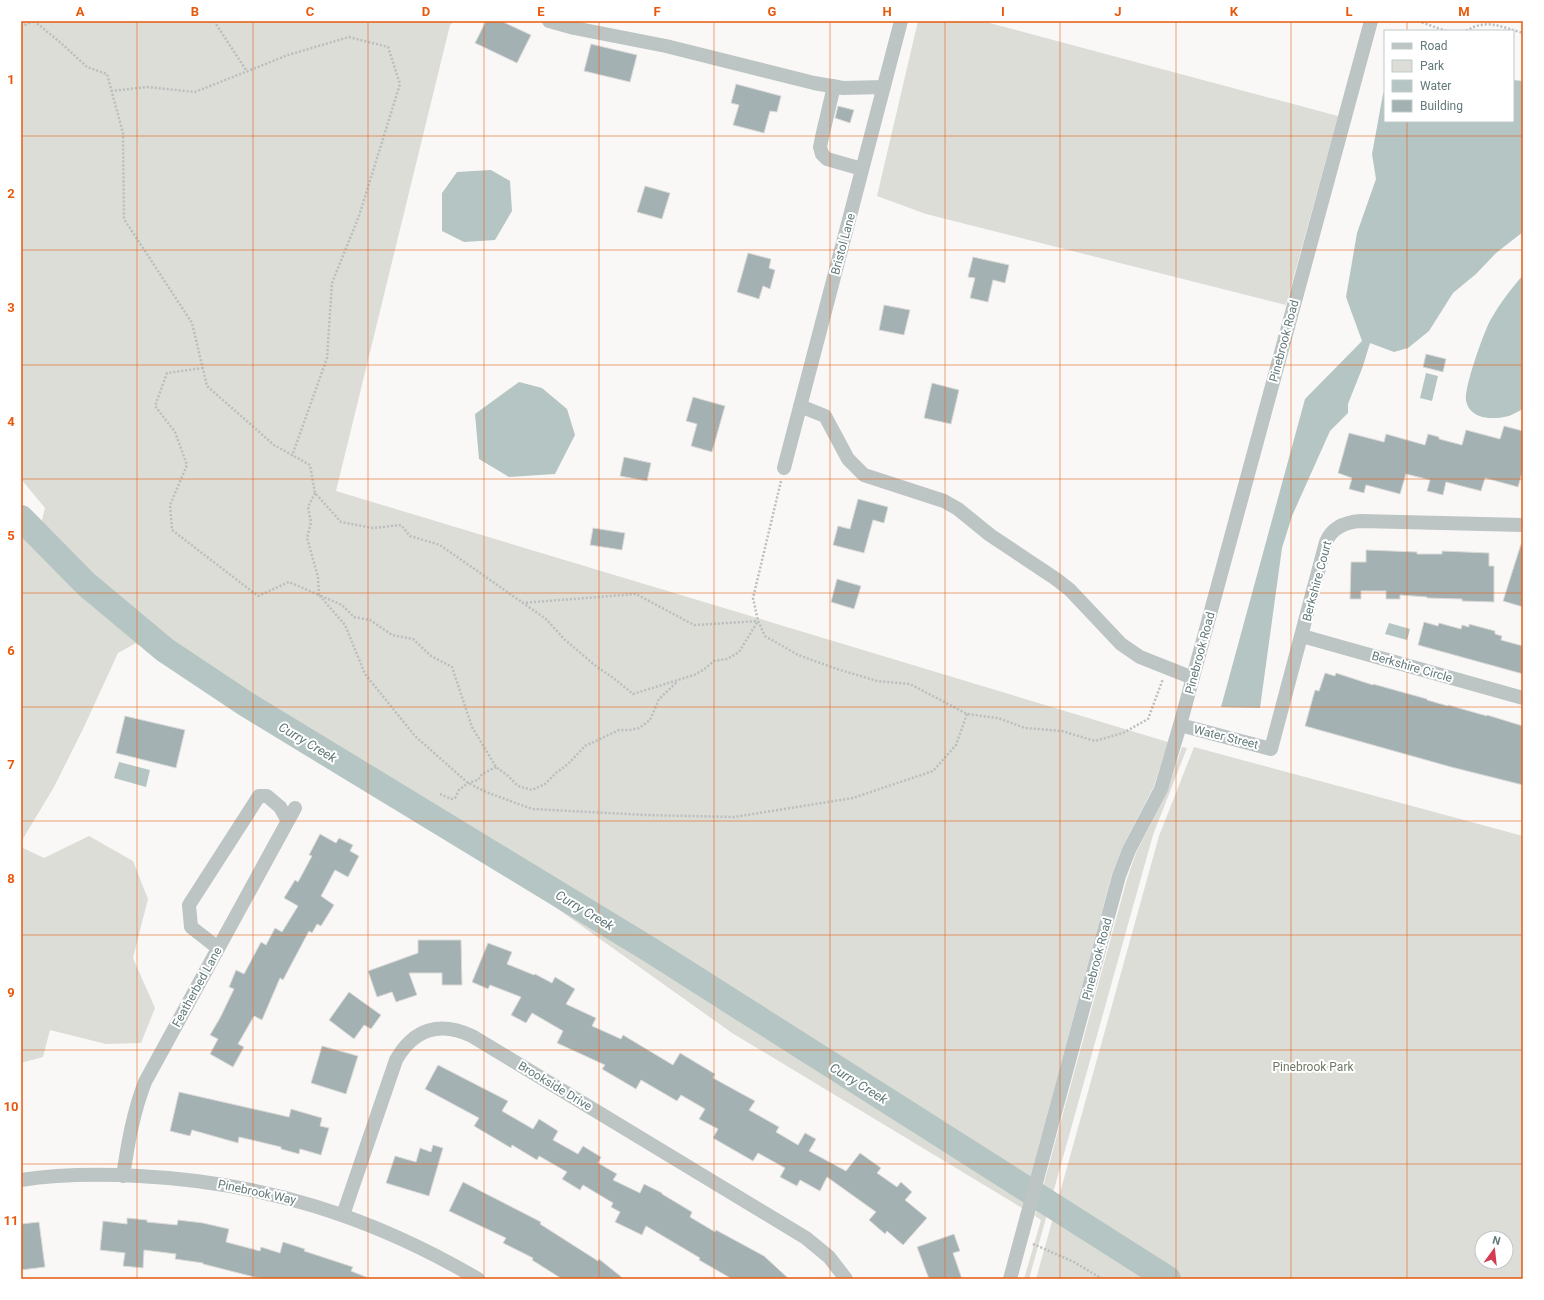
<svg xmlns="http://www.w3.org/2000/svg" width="1544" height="1300" font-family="Roboto,sans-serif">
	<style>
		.green { fill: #dcddd6; fill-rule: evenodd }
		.water { fill: #b5c5c3 }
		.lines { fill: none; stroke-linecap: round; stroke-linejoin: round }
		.river { stroke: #b5c5c3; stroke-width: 26 }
		.building { fill: #a4b1b2; stroke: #dbdad9 }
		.path { stroke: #b9bebf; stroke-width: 2.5; stroke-dasharray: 2 2; stroke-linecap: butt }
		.minor { stroke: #bcc4c4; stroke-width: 14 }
		.grid { fill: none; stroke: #e8590c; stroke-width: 1; stroke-opacity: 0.55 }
		.labels { text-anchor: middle; stroke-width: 4; stroke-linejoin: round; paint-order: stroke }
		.street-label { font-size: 12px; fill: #627879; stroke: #fff }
		.park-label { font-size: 12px; fill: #6f7865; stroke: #fff }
		.water-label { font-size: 13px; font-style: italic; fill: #617977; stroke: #fff }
		.neatline { fill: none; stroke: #e8590c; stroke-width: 1.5 }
		.grid-label { font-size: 13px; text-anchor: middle; font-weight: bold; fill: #e8590c }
	</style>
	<rect width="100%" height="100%" fill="#f9f8f7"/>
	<path class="green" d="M 21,21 L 454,21 L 450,25 L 336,491 L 1168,742 L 1154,786 L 1123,846 L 1112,874 L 1022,1208 L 732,1033 L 478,852 L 136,643 L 118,653 L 84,727 L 54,787 L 21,842 L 21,534 L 38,535 L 45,508 L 21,479 Z
		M 918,21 L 982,21 L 1338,116 L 1286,305 L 926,214 L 877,196 Z
		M 1182,747 L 1187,748 L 1153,835 L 1029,1279 L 1024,1279 L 1041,1220 L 1035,1216 L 1127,879 L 1136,853 L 1167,792 Z
		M 1194,747 L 1523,836 L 1523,1279 L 1036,1279 L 1159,836 ZM 1482,1238 L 1506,1238 L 1506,1262 L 1482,1262 Z
		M 89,836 L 133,861 L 148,899 L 133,958 L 155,1008 L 141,1043 L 106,1044 L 50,1030 L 43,1057 L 21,1063 L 21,847 L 44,858 Z"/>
	<path class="water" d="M 1513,80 L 1523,81 L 1523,232 L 1496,253 L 1476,274 L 1453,293 L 1429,331 L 1408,348 L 1394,352 L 1370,343 L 1363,366 L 1348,404 L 1348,413 L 1330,431 L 1292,516 L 1282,548 L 1260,708 L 1221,707 L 1305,399 L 1362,341 L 1346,297 L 1357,233 L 1376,179 L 1372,154 L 1383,94 L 1385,90 L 1385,121 L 1513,121 Z
		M 491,170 L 510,181 L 512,211 L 495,240 L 464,242 L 442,231 L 442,193 L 457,172 Z
		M 1523,275 L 1523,409 C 1519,411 1514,414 1509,416 C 1494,420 1469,420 1466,400 C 1464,388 1484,331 1491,319 C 1500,303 1511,289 1523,275 Z
		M 1426,373 L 1438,376 L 1432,401 L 1420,398 Z
		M 519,382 L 542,388 L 567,409 L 575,435 L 555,474 L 509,477 L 479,459 L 475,414 Z
		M 1389,623 L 1410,629 L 1407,640 L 1385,634 Z
		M 119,762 L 150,770 L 146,787 L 114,778 Z"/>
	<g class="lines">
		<path class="river" d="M 21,518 L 86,584 L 165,650 L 246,704 L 652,951 L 1168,1279"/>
	</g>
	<path class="building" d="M 486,21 L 501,21 L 531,35 L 517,63 L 475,43 Z
		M 591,44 L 637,55 L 630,82 L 584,71 Z
		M 736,84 L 781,96 L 777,112 L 770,111 L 764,133 L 733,125 L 739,105 L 731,103 Z
		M 838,106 L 854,110 L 850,123 L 835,118 Z
		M 645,186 L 670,193 L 662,219 L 637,212 Z
		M 748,253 L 771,259 L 769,268 L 775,270 L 770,289 L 763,286 L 759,299 L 737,292 Z
		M 973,257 L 1009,265 L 1005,283 L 993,280 L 988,302 L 970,298 L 975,278 L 968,277 Z
		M 884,305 L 910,310 L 904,335 L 879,330 Z
		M 1426,354 L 1446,359 L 1443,372 L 1423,367 Z
		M 932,383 L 959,390 L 951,424 L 924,418 Z
		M 693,397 L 725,406 L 712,452 L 691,446 L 697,424 L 686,421 Z
		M 1504,426 L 1523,431 L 1523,470 L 1518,487 L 1485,478 L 1481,491 L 1446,482 L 1443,495 L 1427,491 L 1430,480 L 1406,474 L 1400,494 L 1366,485 L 1364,493 L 1349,489 L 1352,478 L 1338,473 L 1349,433 L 1384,442 L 1386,434 L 1425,445 L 1428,434 L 1439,437 L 1439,439 L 1462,445 L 1466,430 L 1500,439 Z
		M 624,457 L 651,463 L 647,481 L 620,476 Z
		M 858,499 L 888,507 L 884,523 L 873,520 L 864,553 L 833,545 L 838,526 L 850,529 Z
		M 593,528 L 625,533 L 622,550 L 590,545 Z
		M 1521,544 L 1523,545 L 1523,607 L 1503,601 Z
		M 1366,550 L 1417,552 L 1417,554 L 1442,554 L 1442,551 L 1489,553 L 1489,566 L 1494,566 L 1494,602 L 1462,601 L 1462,599 L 1427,598 L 1427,597 L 1400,595 L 1400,599 L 1386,599 L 1386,591 L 1361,591 L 1361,599 L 1350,599 L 1351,562 L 1366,562 Z
		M 837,579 L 861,586 L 854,609 L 831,602 Z
		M 1424,622 L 1438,626 L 1439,623 L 1461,629 L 1462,625 L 1469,627 L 1469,624 L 1495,631 L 1495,634 L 1502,636 L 1501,640 L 1523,646 L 1523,674 L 1418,645 Z
		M 1325,673 L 1335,676 L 1336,673 L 1373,685 L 1373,684 L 1427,699 L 1427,700 L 1448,706 L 1448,705 L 1487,716 L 1487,715 L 1523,726 L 1523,785 L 1451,767 L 1305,726 L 1315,690 L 1319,691 Z
		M 125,716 L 185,730 L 176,768 L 116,753 Z
		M 320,834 L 336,843 L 339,838 L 353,845 L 350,851 L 359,856 L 348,877 L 335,870 L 321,896 L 334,905 L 321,926 L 317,924 L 312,933 L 309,931 L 283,980 L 280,978 L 262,1020 L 254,1016 L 238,1044 L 244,1047 L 233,1067 L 210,1054 L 218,1039 L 210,1035 L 220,1018 L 234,989 L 229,987 L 236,970 L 244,974 L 261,942 L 266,945 L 275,928 L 282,932 L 298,906 L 284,898 L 295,880 L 298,882 L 312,856 L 309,855 Z
		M 418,940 L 461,940 L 462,985 L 442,985 L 442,973 L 409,973 L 417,995 L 396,1002 L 392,992 L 377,997 L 368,971 L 418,953 Z
		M 488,943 L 512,952 L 507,964 L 534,975 L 535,974 L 552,983 L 555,977 L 575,989 L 566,1004 L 596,1018 L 592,1026 L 621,1039 L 623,1035 L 673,1065 L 680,1053 L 715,1074 L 713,1078 L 755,1101 L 749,1110 L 779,1127 L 776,1132 L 798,1145 L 805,1133 L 816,1139 L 809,1151 L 846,1171 L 860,1153 L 881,1168 L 877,1173 L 897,1187 L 901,1182 L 912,1192 L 905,1200 L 927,1218 L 903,1245 L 887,1231 L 885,1234 L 869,1220 L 876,1212 L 827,1177 L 820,1191 L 800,1180 L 797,1186 L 780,1177 L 785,1168 L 758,1153 L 753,1161 L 713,1138 L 718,1129 L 699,1119 L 705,1109 L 681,1095 L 677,1101 L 641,1080 L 636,1089 L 602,1069 L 605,1065 L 557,1043 L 563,1031 L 532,1013 L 526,1023 L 511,1015 L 521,997 L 490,985 L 488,989 L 472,982 Z
		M 349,992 L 381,1015 L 371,1029 L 364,1025 L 354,1039 L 329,1020 Z
		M 322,1046 L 358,1056 L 346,1094 L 311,1083 Z
		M 438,1065 L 508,1101 L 502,1111 L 533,1129 L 539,1119 L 558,1131 L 553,1140 L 578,1154 L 583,1146 L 601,1157 L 598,1163 L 617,1174 L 613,1180 L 640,1193 L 644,1184 L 662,1193 L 662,1194 L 692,1212 L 690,1217 L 715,1232 L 716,1230 L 764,1256 L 789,1279 L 732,1279 L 699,1260 L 700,1258 L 646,1226 L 642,1235 L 615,1222 L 620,1212 L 611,1207 L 613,1203 L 583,1185 L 580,1190 L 562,1179 L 567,1172 L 539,1156 L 537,1160 L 512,1145 L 511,1148 L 474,1126 L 479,1118 L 425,1089 Z
		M 179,1092 L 289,1117 L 291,1109 L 322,1118 L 320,1126 L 329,1128 L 321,1155 L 300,1149 L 299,1154 L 281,1149 L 281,1147 L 239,1137 L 238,1143 L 192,1130 L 190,1136 L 170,1131 Z
		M 433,1145 L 443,1148 L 429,1196 L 386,1183 L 395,1156 L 416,1162 L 420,1148 L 431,1152 Z
		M 463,1182 L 541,1222 L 540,1224 L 598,1261 L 599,1259 L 624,1279 L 562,1279 L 532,1260 L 533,1258 L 503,1243 L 506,1238 L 449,1211 Z
		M 127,1218 L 147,1220 L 147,1222 L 177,1225 L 178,1220 L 203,1223 L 229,1229 L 226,1242 L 260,1251 L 261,1247 L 280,1253 L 283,1242 L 305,1249 L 304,1251 L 353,1267 L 351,1271 L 371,1279 L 262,1279 L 203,1264 L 203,1263 L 175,1259 L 176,1254 L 144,1250 L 143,1268 L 123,1266 L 125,1253 L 100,1250 L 103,1221 L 127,1224 Z
		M 39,1222 L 45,1267 L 21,1270 L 21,1224 Z
		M 954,1234 L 960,1251 L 953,1253 L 962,1279 L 929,1279 L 917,1247 Z"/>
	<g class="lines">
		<path class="path" d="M 34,21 L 61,43 L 87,67 L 107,74 L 123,133 L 124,219 L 192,323 L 207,386 L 274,445 L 310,465 L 315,493 L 341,522 L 373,528 L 401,525 L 410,536 L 440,545 L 546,619 L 564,639 L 597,667 L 612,677 L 633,694 L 694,675 L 703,670 L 714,661 L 727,659 L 739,652 L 758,621
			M 214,21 L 246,70
			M 1418,21 L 1446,31
			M 21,27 L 33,21
			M 1466,31 C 1487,18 1501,27 1523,33
			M 111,91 L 147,87 L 195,92 L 288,55 L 349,37 L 388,47 L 400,84 L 359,216 L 332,283 L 327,358 L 292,456
			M 203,368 L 167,373 L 155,406 L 175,432 L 187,465 L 170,505 L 172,530 L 258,596 L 289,582 L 319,595 L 345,625 L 365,674 L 415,736 L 468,783 L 486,792 L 532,809 L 646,815 L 734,817 L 853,798 L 933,771 L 956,745 L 967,714
			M 781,481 L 753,598 L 758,621 L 765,636 L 798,655 L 837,669 L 877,681 L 910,684 L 967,714 L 998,718 L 1025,728 L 1062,731 L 1095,741 L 1123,733 L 1148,719 L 1163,679
			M 315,493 L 308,507 L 311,522 L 307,538 L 318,577 L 319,595 L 342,605 L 354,617 L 370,620 L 392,635 L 413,639 L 431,656 L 452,667 L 472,727 L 496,767 L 507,775 L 518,786 L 532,790 L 545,784 L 556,773 L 568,764 L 585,746 L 619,730 L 630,730 L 639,728 L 650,720 L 659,699 L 677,682
			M 522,603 L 636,594 L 694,625 L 758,621
			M 440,794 L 451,799 L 455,798 L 459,790 L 468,783 L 478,780 L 482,774 L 496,767
			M 1033,1244 L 1074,1262 L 1102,1279"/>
		<path class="minor" d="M 549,21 L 574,28 L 666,46 L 814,83 L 843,88 L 884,87
			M 834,86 L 822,137 L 820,147 L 822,154 L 827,159 L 862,169
			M 800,406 L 825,416 L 848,459 L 864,475 L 944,501 L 958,509 L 990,535 L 1056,579 L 1070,590 L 1121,644 L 1140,657 L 1193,678
			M 784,468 L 901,21
			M 1302,636 L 1523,698
			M 1180,725 L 1271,749 L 1326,542 C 1332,527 1346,522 1361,521 L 1523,525
			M 218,948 L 191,927 L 189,905 L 259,796 L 267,796 L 280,807 L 288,821
			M 123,1176 C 128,1143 133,1113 145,1082 L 295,808
			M 21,1180 C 60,1174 100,1174 139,1176 C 262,1182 371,1216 478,1279
			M 343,1215 L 396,1060 C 414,1028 440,1021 472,1036 L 806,1238 L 829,1257 L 846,1279
			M 1010,1279 L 1119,876 L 1129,850 L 1161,789 L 1180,725 L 1371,21"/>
	</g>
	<path class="grid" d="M 137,21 L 137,1279M 253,21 L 253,1279M 368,21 L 368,1279M 484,21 L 484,1279M 599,21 L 599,1279M 714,21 L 714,1279M 830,21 L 830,1279M 945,21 L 945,1279M 1060,21 L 1060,1279M 1176,21 L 1176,1279M 1291,21 L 1291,1279M 1407,21 L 1407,31M 1407,121 L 1407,1279M 21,136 L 1523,136M 21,250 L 1523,250M 21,365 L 1523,365M 21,479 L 1523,479M 21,593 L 1523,593M 21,707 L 1523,707M 21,821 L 1523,821M 21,935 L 1523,935M 21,1050 L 1523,1050M 21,1164 L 1523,1164"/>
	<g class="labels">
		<g class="street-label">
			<text transform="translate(843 244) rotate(-75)" y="4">Bristol Lane</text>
			<text transform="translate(1284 341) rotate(-75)" y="4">Pinebrook Road</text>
			<text transform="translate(1317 581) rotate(-75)" y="4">Berkshire Court</text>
			<text transform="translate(1200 653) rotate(-75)" y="4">Pinebrook Road</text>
			<text transform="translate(1412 667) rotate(16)" y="4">Berkshire Circle</text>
			<text transform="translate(1226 737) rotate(14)" y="4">Water Street</text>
			<text transform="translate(1097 959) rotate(-75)" y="4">Pinebrook Road</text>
			<text transform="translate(197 987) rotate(-61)" y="4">Featherbed Lane</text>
			<text transform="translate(555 1086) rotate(31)" y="4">Brookside Drive</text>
			<text transform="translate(257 1192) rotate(12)" y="4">Pinebrook Way</text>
		</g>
		<g class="park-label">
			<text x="1313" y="1071">Pinebrook Park</text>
		</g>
		<g class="water-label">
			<text transform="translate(308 742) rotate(31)" y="5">Curry Creek</text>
			<text transform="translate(585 910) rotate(31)" y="5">Curry Creek</text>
			<text transform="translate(859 1083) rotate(32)" y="5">Curry Creek</text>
		</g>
	</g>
	<rect width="1544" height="1300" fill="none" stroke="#ffffff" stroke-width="44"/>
	<rect x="1384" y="30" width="130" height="92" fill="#ffffff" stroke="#c0c9c9"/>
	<rect x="1392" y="43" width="20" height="6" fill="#bcc4c4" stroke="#c0c9c9"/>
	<text x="1420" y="50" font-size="12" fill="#627879">Road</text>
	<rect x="1392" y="60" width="20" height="12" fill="#dcddd6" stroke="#c0c9c9"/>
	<text x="1420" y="70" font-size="12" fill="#627879">Park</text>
	<rect x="1392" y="80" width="20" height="12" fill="#b5c5c3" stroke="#c0c9c9"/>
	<text x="1420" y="90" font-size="12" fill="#627879">Water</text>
	<rect x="1392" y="100" width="20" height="12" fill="#a4b1b2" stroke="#c0c9c9"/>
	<text x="1420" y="110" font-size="12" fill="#627879">Building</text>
	<g transform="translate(1494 1250) rotate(15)"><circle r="19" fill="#ffffff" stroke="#c0c9c9"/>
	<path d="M0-3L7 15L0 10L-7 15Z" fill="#d43c51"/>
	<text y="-6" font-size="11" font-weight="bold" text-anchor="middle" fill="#627879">N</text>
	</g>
	<rect x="22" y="22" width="1500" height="1256" class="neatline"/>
	<g class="grid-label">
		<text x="80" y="16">A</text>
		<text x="195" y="16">B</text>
		<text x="310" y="16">C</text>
		<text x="426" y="16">D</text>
		<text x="541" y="16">E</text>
		<text x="657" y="16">F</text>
		<text x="772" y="16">G</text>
		<text x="887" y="16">H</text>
		<text x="1003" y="16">I</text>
		<text x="1118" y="16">J</text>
		<text x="1234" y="16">K</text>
		<text x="1349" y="16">L</text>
		<text x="1464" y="16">M</text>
		<text x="11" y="84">1</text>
		<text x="11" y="198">2</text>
		<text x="11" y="312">3</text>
		<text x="11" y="426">4</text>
		<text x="11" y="540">5</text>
		<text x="11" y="655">6</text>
		<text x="11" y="769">7</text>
		<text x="11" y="883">8</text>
		<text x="11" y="997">9</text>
		<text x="11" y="1111">10</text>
		<text x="11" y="1225">11</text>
	</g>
</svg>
